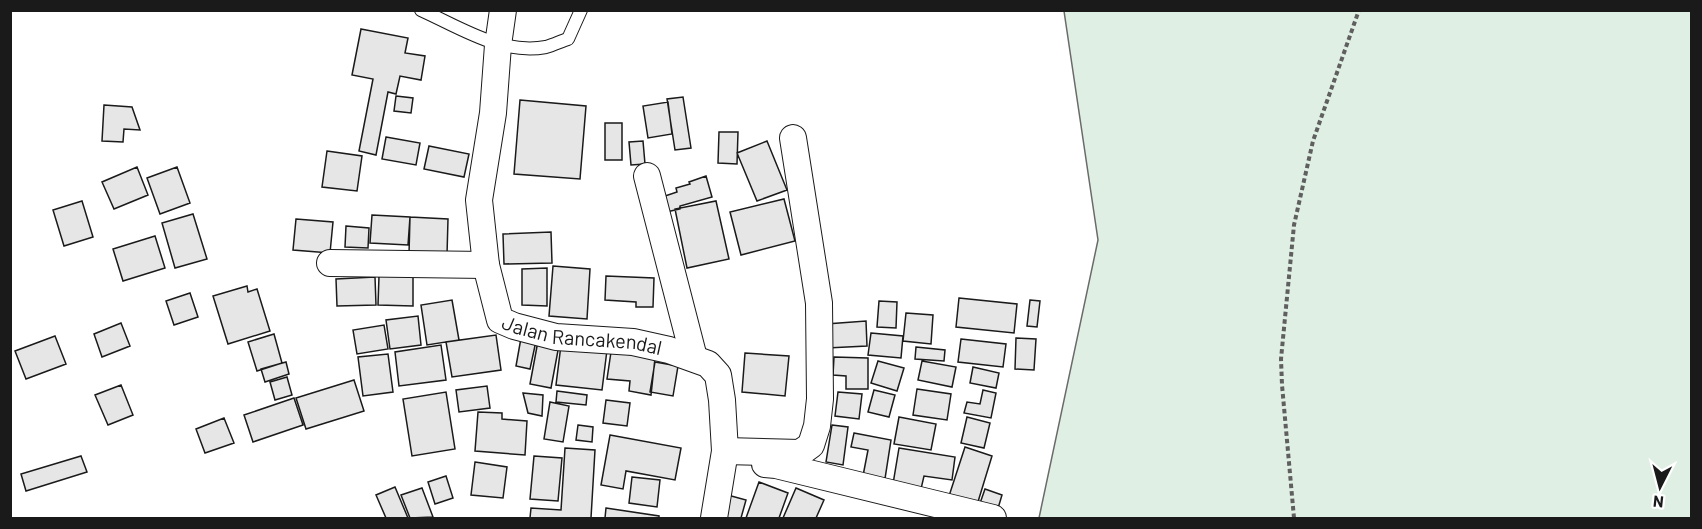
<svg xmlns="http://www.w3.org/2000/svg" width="1702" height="529" font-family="Barlow,sans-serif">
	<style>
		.green { fill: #e0efe3; stroke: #6a6a6a; stroke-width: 1.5 }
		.building { fill: #e6e6e6; stroke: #1a1a1a; stroke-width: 1.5 }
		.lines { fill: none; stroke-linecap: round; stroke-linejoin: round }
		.service-casing { stroke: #1a1a1a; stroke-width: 14 }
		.minor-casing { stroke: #1a1a1a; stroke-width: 28 }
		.path { stroke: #5f5f5f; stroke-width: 4; stroke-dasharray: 4.5 3; stroke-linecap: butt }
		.service { stroke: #fff; stroke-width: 12 }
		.minor { stroke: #fff; stroke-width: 26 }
		.labels { text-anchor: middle; stroke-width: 4.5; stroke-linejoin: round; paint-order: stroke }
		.street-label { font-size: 20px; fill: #1a1a1a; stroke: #fff }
	</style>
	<rect width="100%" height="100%" fill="#fff"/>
	<path class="green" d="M 1064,11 L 1691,11 L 1691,518 L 1039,518 L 1098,240 Z"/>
	<path class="building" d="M 361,29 L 408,38 L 405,53 L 425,56 L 421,80 L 400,76 L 396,94 L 388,92 L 376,155 L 359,151 L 373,79 L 352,75 Z
		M 396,96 L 413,98 L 411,113 L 394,111 Z
		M 683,97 L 691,148 L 675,150 L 667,99 Z
		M 520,100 L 586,106 L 580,179 L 514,174 Z
		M 668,102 L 672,134 L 648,138 L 643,106 Z
		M 104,105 L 132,107 L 140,130 L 124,129 L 123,142 L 102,141 Z
		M 605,123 L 622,123 L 622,160 L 605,160 Z
		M 719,132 L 738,132 L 737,164 L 718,163 Z
		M 386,137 L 420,143 L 416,165 L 382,159 Z
		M 643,141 L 645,164 L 631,165 L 629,142 Z
		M 767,141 L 787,190 L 757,201 L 737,153 Z
		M 429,146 L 469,154 L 464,177 L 424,169 Z
		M 327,151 L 362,156 L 357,191 L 322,187 Z
		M 137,167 L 148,195 L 114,209 L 102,182 Z
		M 177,167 L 190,203 L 160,214 L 147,178 Z
		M 706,176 L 712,197 L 680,206 L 680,209 L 666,212 L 662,197 L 677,192 L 676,188 L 690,184 L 689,182 Z
		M 784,199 L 795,241 L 741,255 L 730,212 Z
		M 82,201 L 93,237 L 64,246 L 53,210 Z
		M 716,201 L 729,259 L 687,268 L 675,209 Z
		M 193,214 L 207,259 L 175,268 L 162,223 Z
		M 372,215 L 410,217 L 408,245 L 370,243 Z
		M 410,217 L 448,219 L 447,255 L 409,254 Z
		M 296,219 L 333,222 L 330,253 L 293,250 Z
		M 346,226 L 369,228 L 368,248 L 345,247 Z
		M 551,232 L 552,263 L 504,264 L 503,234 Z
		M 155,236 L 165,268 L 123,281 L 113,249 Z
		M 553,266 L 590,269 L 587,319 L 549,316 Z
		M 547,268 L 547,306 L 522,305 L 522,269 Z
		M 379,276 L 413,276 L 413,306 L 378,305 Z
		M 606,276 L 654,278 L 653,307 L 636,307 L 636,302 L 605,300 Z
		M 375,277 L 376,305 L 337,306 L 336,279 Z
		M 247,286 L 248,292 L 257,289 L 270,331 L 228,344 L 213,296 Z
		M 190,293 L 198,317 L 174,325 L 166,301 Z
		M 959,298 L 1017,304 L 1014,333 L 956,327 Z
		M 452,300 L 459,340 L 427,345 L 421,305 Z
		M 1030,300 L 1040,301 L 1037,327 L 1027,326 Z
		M 879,301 L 897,302 L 896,328 L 877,327 Z
		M 906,313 L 933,315 L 931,344 L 903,341 Z
		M 418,316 L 421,345 L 390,349 L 386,320 Z
		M 866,321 L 867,346 L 827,348 L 826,324 Z
		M 121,323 L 130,346 L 102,357 L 94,334 Z
		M 384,325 L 388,349 L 357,354 L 353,330 Z
		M 871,333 L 903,336 L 901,358 L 868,355 Z
		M 274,334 L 282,363 L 257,371 L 248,342 Z
		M 496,335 L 501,370 L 452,377 L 446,342 Z
		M 55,336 L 66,364 L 26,379 L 15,351 Z
		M 521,338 L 536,341 L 530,369 L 516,366 Z
		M 1016,338 L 1036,339 L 1034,370 L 1015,369 Z
		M 961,339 L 1006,344 L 1003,367 L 958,362 Z
		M 538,341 L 559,345 L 551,388 L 530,384 Z
		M 441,345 L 446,380 L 399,386 L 395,352 Z
		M 561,345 L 607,350 L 602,390 L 556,385 Z
		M 916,347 L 945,350 L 944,361 L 915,359 Z
		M 611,352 L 655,358 L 651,395 L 629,391 L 630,381 L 607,379 Z
		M 745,353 L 789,356 L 785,396 L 742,392 Z
		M 388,354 L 393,392 L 363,396 L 358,357 Z
		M 834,357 L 868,358 L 868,389 L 846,389 L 846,376 L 833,375 Z
		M 878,361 L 904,368 L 897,391 L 871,383 Z
		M 922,361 L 956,367 L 952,387 L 918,380 Z
		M 286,362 L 289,374 L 265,382 L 261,369 Z
		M 655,362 L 678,366 L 673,396 L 650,392 Z
		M 973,367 L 999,373 L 996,388 L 970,383 Z
		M 287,377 L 292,395 L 275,400 L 270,382 Z
		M 354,380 L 364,411 L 306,429 L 296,398 Z
		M 121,385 L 133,415 L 108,425 L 95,395 Z
		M 487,386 L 490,408 L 459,412 L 456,390 Z
		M 917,389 L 951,394 L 947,420 L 913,415 Z
		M 874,390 L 895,395 L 889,417 L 868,412 Z
		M 983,390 L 996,393 L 991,418 L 964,413 L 967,402 L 980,404 Z
		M 557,391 L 587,395 L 586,405 L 556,402 Z
		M 446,392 L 455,449 L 412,456 L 403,399 Z
		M 838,392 L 862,394 L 859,419 L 835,416 Z
		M 523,393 L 543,395 L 542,416 L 528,413 Z
		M 294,398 L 303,425 L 253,442 L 244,415 Z
		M 606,400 L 630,403 L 627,426 L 603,423 Z
		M 550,402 L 569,406 L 563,442 L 544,439 Z
		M 478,412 L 502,413 L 502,419 L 527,421 L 525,455 L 475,451 Z
		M 899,417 L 936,424 L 931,450 L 894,444 Z
		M 967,417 L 990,423 L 984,448 L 961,443 Z
		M 224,418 L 234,443 L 205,453 L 196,429 Z
		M 578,425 L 593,427 L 592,442 L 576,440 Z
		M 832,425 L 848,427 L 843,465 L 826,462 Z
		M 854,433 L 891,440 L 884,485 L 862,481 L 868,450 L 851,447 Z
		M 610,435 L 681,448 L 675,480 L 626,471 L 623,489 L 601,485 Z
		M 965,447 L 992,456 L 977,505 L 949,496 Z
		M 565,448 L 595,450 L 591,518 L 530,518 L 531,508 L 561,510 Z
		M 899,448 L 955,457 L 952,480 L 924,476 L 921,489 L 893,484 Z
		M 81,456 L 87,472 L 26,491 L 21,474 Z
		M 534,456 L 562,458 L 558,501 L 530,499 Z
		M 475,462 L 507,467 L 503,498 L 471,495 Z
		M 446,476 L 453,498 L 435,504 L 428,482 Z
		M 632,477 L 660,480 L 657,507 L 629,503 Z
		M 759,482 L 788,493 L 779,518 L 746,518 Z
		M 395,487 L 408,518 L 386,518 L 376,495 Z
		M 422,488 L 433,517 L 410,518 L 401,495 Z
		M 796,488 L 824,500 L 816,518 L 783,518 Z
		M 985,489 L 1002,495 L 996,515 L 978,509 Z
		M 724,494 L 746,500 L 741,518 L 718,518 Z
		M 606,508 L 659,516 L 659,518 L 605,518 Z"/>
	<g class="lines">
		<g class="service-casing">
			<path id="service" d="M 421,10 C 461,28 501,55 546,47 C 554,45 561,41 568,39 L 581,10"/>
		</g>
		<g class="minor-casing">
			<g id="minor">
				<path id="s1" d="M 503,10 L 498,45 L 493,113 L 479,200 L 486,265 L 500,320 L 514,326 L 556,337 L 633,342 L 669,350 L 708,364 L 718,375 L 722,400 L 725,451 L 714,518"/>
				<path d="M 647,176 L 694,358"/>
				<path d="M 330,263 L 486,265"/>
				<path d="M 725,451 L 800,453 L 811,445 L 817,426 L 820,399 L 819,303 L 793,138"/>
				<path d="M 765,464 L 776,465 L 993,518"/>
			</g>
		</g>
		<path class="path" d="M 1294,518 L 1282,385 L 1281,359 L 1294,225 L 1313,141 L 1359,10"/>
		<use href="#service" class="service"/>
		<use href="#minor" class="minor"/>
	</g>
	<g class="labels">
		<g class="street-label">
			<text dy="7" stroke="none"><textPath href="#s1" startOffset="398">Jalan Rancakendal</textPath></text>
		</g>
	</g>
	<rect width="1702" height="529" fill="none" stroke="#1a1a1a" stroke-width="24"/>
	<g transform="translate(1660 487) rotate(186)" stroke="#ffffff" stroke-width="4.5" paint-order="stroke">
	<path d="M0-4.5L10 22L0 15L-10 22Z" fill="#1a1a1a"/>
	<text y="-9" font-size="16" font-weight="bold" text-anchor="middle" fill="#1a1a1a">N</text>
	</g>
</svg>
